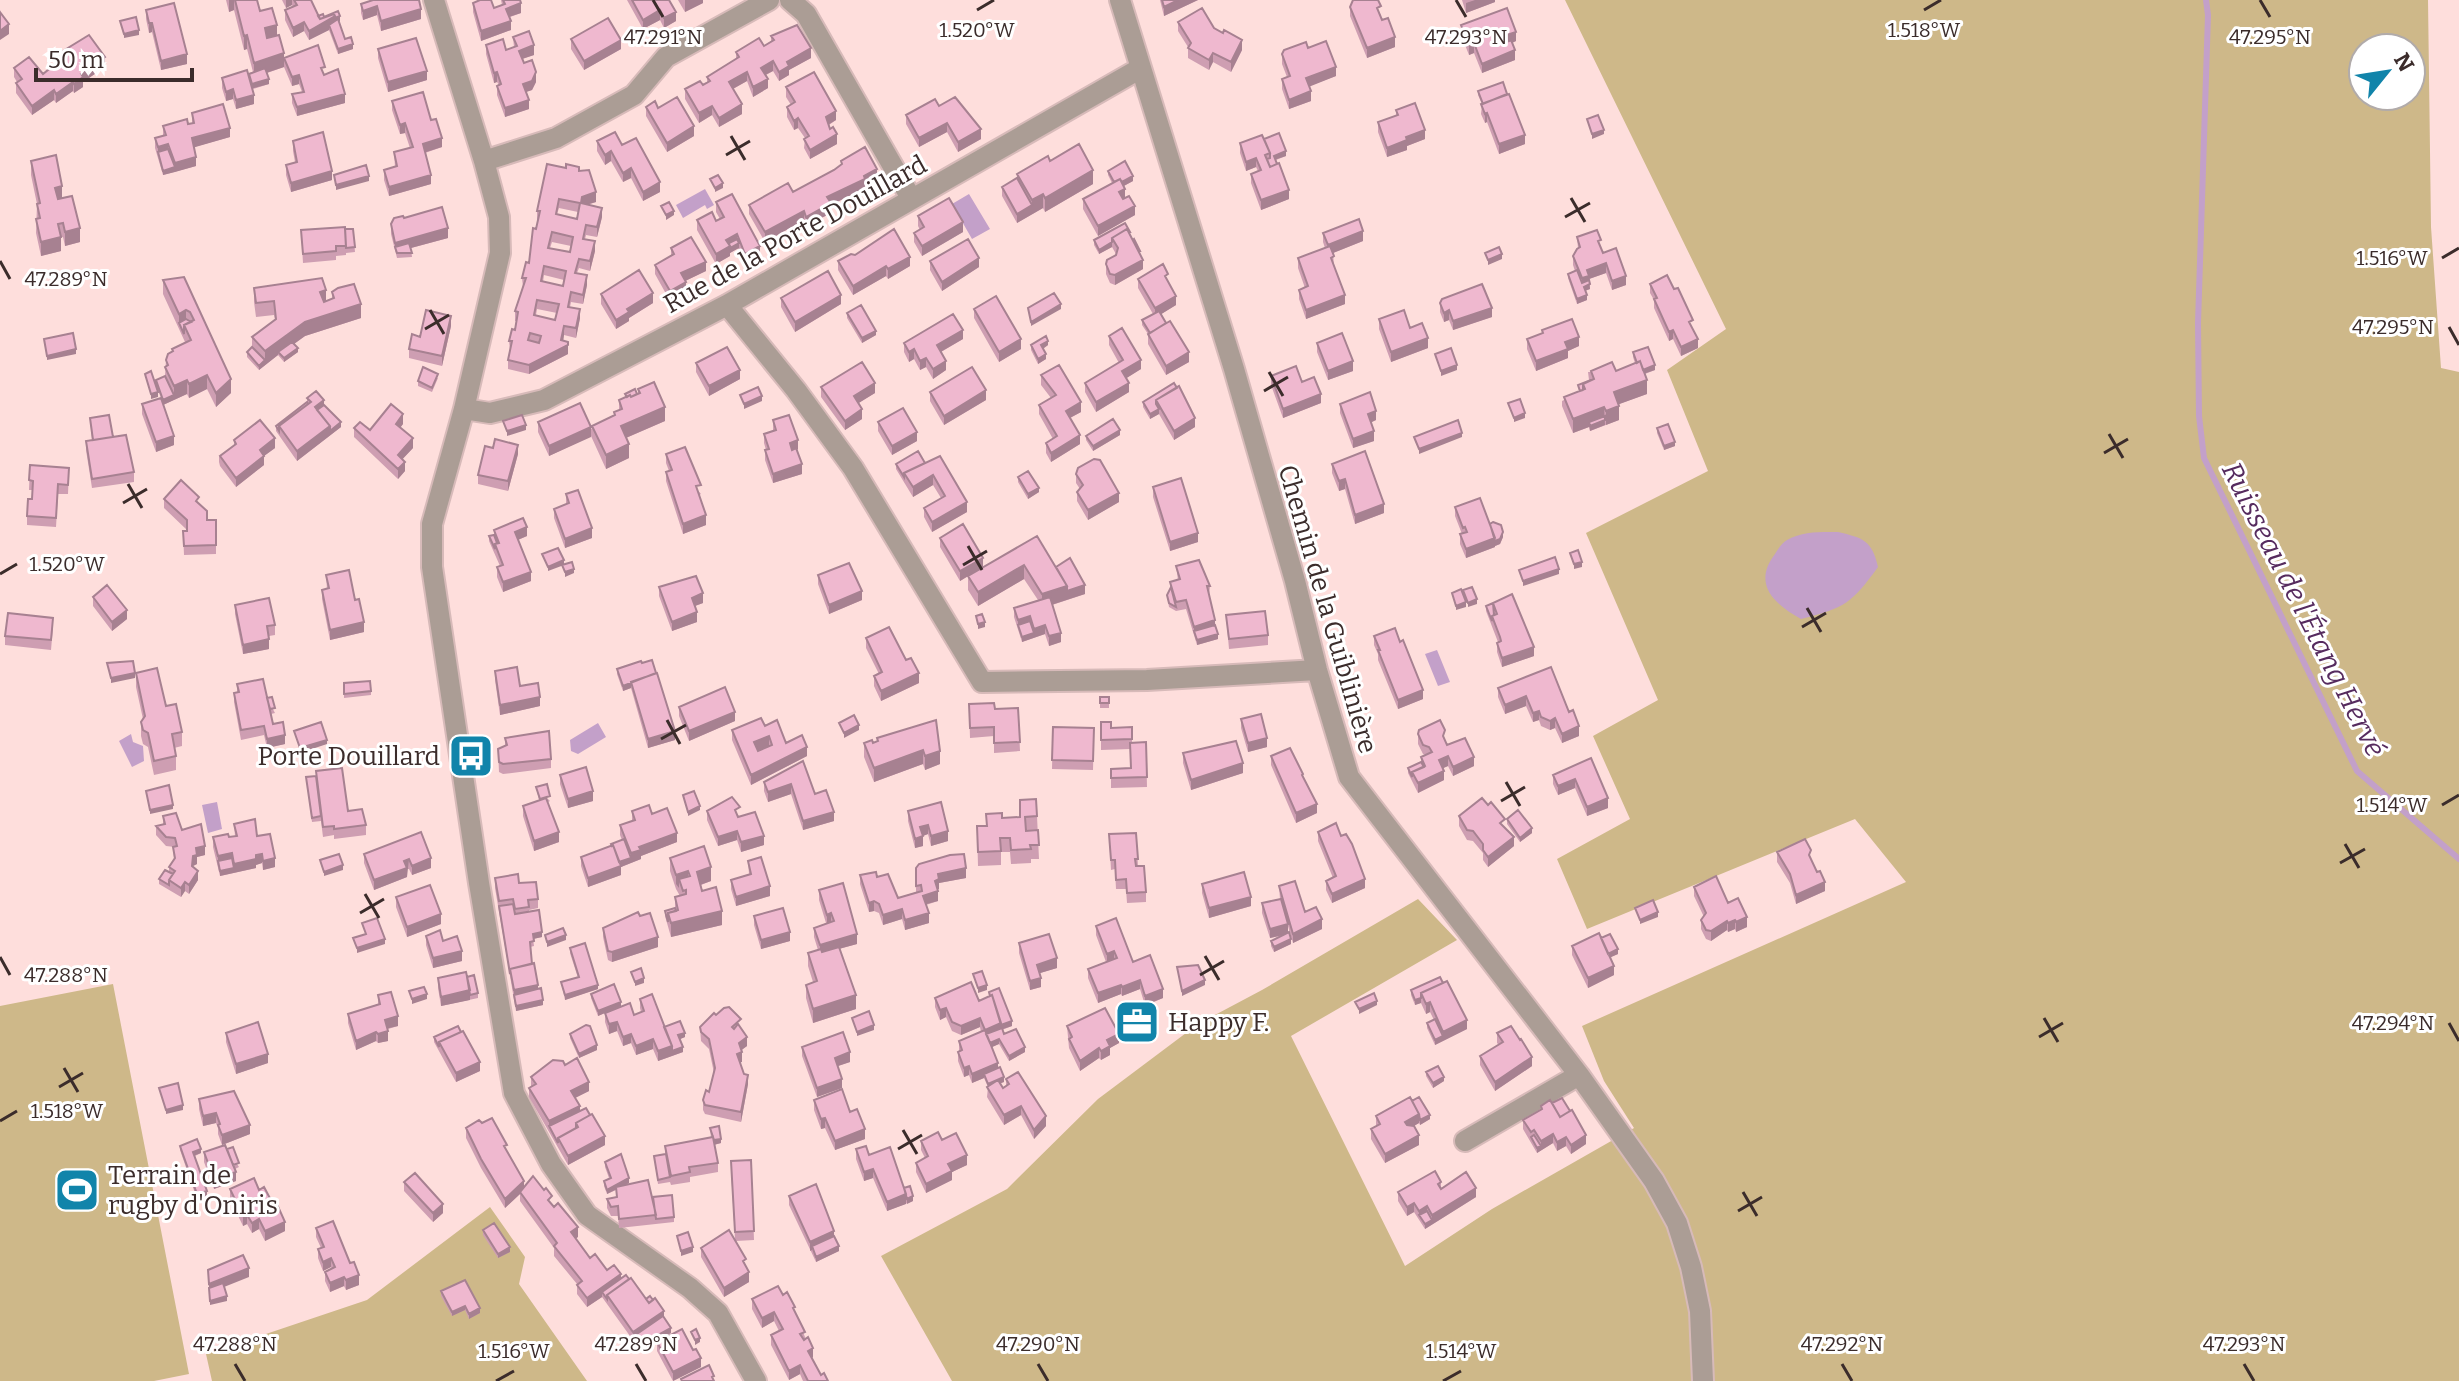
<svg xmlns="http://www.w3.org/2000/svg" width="2459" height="1381" font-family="Bitter,serif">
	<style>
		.green { fill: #ceb889; fill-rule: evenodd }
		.water { fill: #c3a0c9 }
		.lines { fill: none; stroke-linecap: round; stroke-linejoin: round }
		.stream { stroke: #c3a0c9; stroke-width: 6 }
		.minor-casing { stroke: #d7bab9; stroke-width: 24 }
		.minor { stroke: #ab9d95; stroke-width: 20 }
		.wall { fill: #ce9eb2; fill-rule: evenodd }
		.shaded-wall { fill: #a78191 }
		.building { fill: #efb8cf; stroke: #a78191; stroke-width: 2; fill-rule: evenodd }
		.ticks { fill: none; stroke: #3b2c2b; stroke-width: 3 }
		.labels { text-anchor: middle; stroke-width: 6; stroke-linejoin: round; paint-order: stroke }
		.street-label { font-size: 26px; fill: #3b2c2b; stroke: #fff }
		.poi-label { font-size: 26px; fill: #3b2c2b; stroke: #fff; text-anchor: start }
		.water-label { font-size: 28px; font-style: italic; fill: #562b5e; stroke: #fff }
		.ticks-label { font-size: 20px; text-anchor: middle; fill: #3b2c2b; stroke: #fff; stroke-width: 6; stroke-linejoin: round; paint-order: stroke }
	</style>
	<rect width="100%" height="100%" fill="#fededc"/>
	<path class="green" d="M 1565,0 L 2428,0 L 2431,227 L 2441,368 L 2459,372 L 2459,1381 L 952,1381 L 881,1256 L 1007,1189 L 1098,1099 L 1198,1024 L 1262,990 L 1418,899 L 1457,940 L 1291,1036 L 1405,1266 L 1492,1209 L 1634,1128 L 1604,1081 L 1582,1026 L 1906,882 L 1855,819 L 1587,929 L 1557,859 L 1630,819 L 1593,736 L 1658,700 L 1586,533 L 1708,471 L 1667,370 L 1726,329 ZM 2363,48 L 2411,48 L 2411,96 L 2363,96 Z
		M 113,984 L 189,1374 L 154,1381 L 0,1381 L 0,1006 Z
		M 490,1207 L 525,1257 L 519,1284 L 587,1381 L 212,1381 L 206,1354 L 367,1300 Z"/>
	<path class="water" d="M 705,189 L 714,205 L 707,209 L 705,205 L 683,218 L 676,205 Z
		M 969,194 L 990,229 L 972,239 L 952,204 Z
		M 1838,532 C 1863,538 1872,540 1878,567 C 1852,603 1845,608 1801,619 C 1774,604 1752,584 1775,554 C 1778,549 1782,543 1787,540 C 1803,531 1821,532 1838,532 Z
		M 1437,650 L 1450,682 L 1438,686 L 1425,654 Z
		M 598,723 L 606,737 L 578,754 L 571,751 L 570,740 Z
		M 131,734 L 133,742 L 143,746 L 144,761 L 132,767 L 119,741 Z
		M 217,802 L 222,829 L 208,833 L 202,805 Z"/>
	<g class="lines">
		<path class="stream" d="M 2206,0 L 2208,15 L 2198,323 L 2199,416 L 2204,458 L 2357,771 L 2459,859"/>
		<g class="minor-casing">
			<path id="minor" d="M 434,0 L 484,161 L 499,217 L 500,253 L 464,409 L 432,524 L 432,567 L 479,883 L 514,1093 L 551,1164 L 587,1215 L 690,1288 L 718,1313 L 756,1381
				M 790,0 L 806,14 L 911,198
				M 1120,0 L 1234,369 L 1295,581 L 1317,670 L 1349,777 L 1579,1075 L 1654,1181 L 1677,1223 L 1691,1267 L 1700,1311 L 1703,1381
				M 484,161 L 556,138 L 634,95 L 666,57 L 769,0
				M 727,305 L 796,390 L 853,468 L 982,682 L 1147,680 L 1317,670
				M 464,409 L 490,413 L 544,400 L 727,305 L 1141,68
				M 1465,1141 L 1579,1075"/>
		</g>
		<use href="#minor" class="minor"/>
	</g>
	<path class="wall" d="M 226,0 L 253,0 L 277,36 L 284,58 L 325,75 L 345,103 L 297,116 L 292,103 L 292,94 L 302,92 L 299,84 L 292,86 L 284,67 L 267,73 L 269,84 L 253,89 L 254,104 L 236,109 L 233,99 L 226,101 L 222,88 L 222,78 L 253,72 L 247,49 L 244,50 L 234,10 L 229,12 Z
		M 282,0 L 311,0 L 318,16 L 340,21 L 339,22 L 345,39 L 353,49 L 338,54 L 329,30 L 309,40 L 304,31 L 293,37 L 285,20 L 285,10 L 293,7 L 292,5 L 286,8 Z
		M 501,0 L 520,0 L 521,13 L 510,17 L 511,30 L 481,41 L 473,12 L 473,3 L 494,8 L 502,5 Z
		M 627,0 L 669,0 L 676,21 L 664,28 L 660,20 L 643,29 Z
		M 678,0 L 703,0 L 703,3 L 685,12 Z
		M 1160,0 L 1198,0 L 1164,16 Z
		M 1462,0 L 1495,0 L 1495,2 L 1466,13 Z
		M 361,4 L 421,19 L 381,31 L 377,15 L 363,20 L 361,13 Z
		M 1350,7 L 1380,16 L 1395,47 L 1367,58 L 1350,16 Z
		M 146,10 L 187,64 L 161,70 L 152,32 L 149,33 L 146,19 Z
		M 1178,22 L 1214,28 L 1242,50 L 1231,72 L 1213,62 L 1209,70 L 1188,58 L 1188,47 L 1178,31 Z
		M 1461,25 L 1516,41 L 1512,43 L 1515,60 L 1482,73 L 1474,53 L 1469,55 L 1461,35 Z
		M 771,36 L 811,58 L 789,70 L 789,75 L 779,81 L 773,71 L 766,75 L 768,88 L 753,97 L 747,81 L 733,89 L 742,114 L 719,127 L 712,115 L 699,123 L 685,99 L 685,89 L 707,82 L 707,77 L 736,59 L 736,52 L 764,46 L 771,41 Z
		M 513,37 L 534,55 L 522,59 L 536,82 L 532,90 L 526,92 L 529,109 L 505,117 L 497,95 L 497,86 L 499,85 L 497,82 L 494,83 L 486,54 L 486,45 L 506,50 L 514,47 Z
		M 571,39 L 621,49 L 584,70 L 571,49 Z
		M 1308,48 L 1336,76 L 1309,86 L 1311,101 L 1289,109 L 1282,89 L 1282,79 L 1287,77 L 1282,64 L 1282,54 Z
		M 378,49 L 427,80 L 388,92 L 378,58 Z
		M 63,51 L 105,67 L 83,82 L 83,87 L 74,93 L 73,91 L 56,103 L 54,100 L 32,115 L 16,93 L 16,83 L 17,82 L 14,77 L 14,68 L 43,74 L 63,58 Z
		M 786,87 L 836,120 L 829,125 L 837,144 L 810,159 L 804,148 L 805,138 L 798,128 L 794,130 L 787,117 L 787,107 L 791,105 L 786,97 Z
		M 1478,91 L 1525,144 L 1499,154 L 1487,122 L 1485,123 L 1481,114 L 1482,104 L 1478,95 Z
		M 392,101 L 431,120 L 442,147 L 425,153 L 431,184 L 389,196 L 384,180 L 384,170 L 395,167 L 394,152 L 410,148 L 405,133 L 400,134 L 392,110 Z
		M 939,106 L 981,139 L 958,152 L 947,132 L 919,147 L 906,124 L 906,115 Z
		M 646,107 L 658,108 L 694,136 L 667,152 L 646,116 Z
		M 1396,110 L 1425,139 L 1407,146 L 1407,150 L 1387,157 L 1378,132 L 1378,122 L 1396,116 Z
		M 192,113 L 230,137 L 194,147 L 196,166 L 163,175 L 155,148 L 155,138 L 163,136 L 163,126 L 192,124 Z
		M 1264,139 L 1286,156 L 1276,160 L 1289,199 L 1261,210 L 1251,183 L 1251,174 L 1258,171 L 1256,167 L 1246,171 L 1240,153 L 1240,143 Z
		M 293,141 L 332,180 L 291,192 L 286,175 L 286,165 L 295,162 L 293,151 Z
		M 597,141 L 622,145 L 660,192 L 643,201 L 631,178 L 623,182 L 611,161 L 605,165 L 597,151 Z
		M 31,161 L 62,198 L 80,242 L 65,246 L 63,237 L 61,237 L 61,251 L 41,256 L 36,233 L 37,204 L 31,175 Z
		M 841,161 L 877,178 L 865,184 L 865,188 L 831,205 L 831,213 L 806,226 L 804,220 L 765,242 L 749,214 L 749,205 L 793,192 L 834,170 L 841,165 Z
		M 1050,161 L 1093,184 L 1045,212 L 1043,208 L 1017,223 L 1002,196 L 1002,187 L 1017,178 L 1017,174 Z
		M 579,170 L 596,202 L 587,205 L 602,217 L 597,237 L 586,235 L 585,239 L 595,251 L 590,271 L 579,268 L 577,273 L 587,285 L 583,304 L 571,302 L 570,307 L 580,318 L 576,338 L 564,335 L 563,341 L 568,351 L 568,354 L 529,374 L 508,369 L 508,360 L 510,350 L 509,341 L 515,330 L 517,321 L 515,321 L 515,311 L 523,287 L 522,278 L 529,263 L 538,220 L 537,220 L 537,211 ZM 559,208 L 578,212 L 577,219 L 557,214 ZM 552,242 L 571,246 L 570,252 L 550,248 ZM 544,275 L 564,280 L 563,286 L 543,282 ZM 537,309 L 557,313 L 555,320 L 536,315 Z
		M 1108,171 L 1133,181 L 1124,186 L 1125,198 L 1135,215 L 1098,236 L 1083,209 L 1083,199 L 1112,183 L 1108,175 Z
		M 716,202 L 760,255 L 745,263 L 738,248 L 730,253 L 730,256 L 716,264 L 697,230 L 697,220 L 716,221 L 720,219 L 716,212 Z
		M 918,216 L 963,232 L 922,256 L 914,242 L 914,233 L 920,230 L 918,226 Z
		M 404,218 L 448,238 L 411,248 L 412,257 L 397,258 L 391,234 L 391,224 Z
		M 353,229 L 355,252 L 346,253 L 346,255 L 336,256 L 336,260 L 303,263 L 301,230 Z
		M 1323,233 L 1363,241 L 1333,253 L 1334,266 L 1345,304 L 1306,319 L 1299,299 L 1299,290 L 1305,288 L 1298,268 L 1298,258 L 1325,248 L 1323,242 Z
		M 1130,235 L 1140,254 L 1143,269 L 1115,285 L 1110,283 L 1106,274 L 1106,264 L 1116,254 L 1112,247 L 1099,254 L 1094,245 L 1094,240 Z
		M 1577,237 L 1601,248 L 1603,253 L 1626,285 L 1612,290 L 1606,273 L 1589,279 L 1590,289 L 1585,291 L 1587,300 L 1577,304 L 1568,278 L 1568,274 L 1575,271 L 1573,265 L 1573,256 L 1578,248 Z
		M 671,248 L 706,271 L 685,281 L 686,291 L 670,301 L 655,274 L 655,265 L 671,256 Z
		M 855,255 L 910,266 L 888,279 L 886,276 L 853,295 L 838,270 L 838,261 Z
		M 930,261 L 979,267 L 942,291 L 930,270 Z
		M 184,277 L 231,393 L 216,407 L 207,389 L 189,398 L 187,394 L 163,405 L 174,445 L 156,452 L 142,414 L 142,404 L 161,398 L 156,385 L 156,380 L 165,376 L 166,360 L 172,352 L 172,349 L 185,342 L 163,294 L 163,280 Z
		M 1138,279 L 1168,281 L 1176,305 L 1161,314 L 1189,362 L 1166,375 L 1148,344 L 1148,334 L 1142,325 L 1142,320 L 1153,314 L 1138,288 Z
		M 1650,284 L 1693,330 L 1698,348 L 1681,356 L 1673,339 L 1669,341 L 1654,308 L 1654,300 L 1650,293 Z
		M 254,288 L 326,301 L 332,299 L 332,292 L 361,318 L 305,336 L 294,344 L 298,352 L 284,362 L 278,355 L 259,370 L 247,357 L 247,352 L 252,347 L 252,337 L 275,320 L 274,315 L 256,317 L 254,302 Z
		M 601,294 L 653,303 L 629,318 L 629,321 L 616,329 L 601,304 Z
		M 781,298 L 841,304 L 795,332 L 781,307 Z
		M 1440,303 L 1492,317 L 1453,330 L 1449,320 L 1444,322 L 1440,312 Z
		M 974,309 L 1021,349 L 999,362 L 974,318 Z
		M 847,313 L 876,335 L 862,343 L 847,318 Z
		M 1379,319 L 1410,328 L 1428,348 L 1391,362 L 1379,329 Z
		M 451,326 L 442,366 L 409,358 L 409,349 L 420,337 Z
		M 1542,330 L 1579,346 L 1568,351 L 1568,358 L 1536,371 L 1527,349 L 1527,339 L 1542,334 Z
		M 1109,336 L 1141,369 L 1126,378 L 1129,392 L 1096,412 L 1085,392 L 1085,383 L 1119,363 L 1109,345 Z
		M 963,339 L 941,352 L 946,370 L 933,379 L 926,367 L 920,370 L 914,359 L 909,362 L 904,352 L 904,343 Z
		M 1317,343 L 1353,371 L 1328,380 L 1317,352 Z
		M 1031,345 L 1048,345 L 1043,349 L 1046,359 L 1038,364 L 1031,350 Z
		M 1633,352 L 1655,370 L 1645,374 L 1647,394 L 1619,404 L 1619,420 L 1590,431 L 1589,427 L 1573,433 L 1562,406 L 1562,401 L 1564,400 L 1564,397 L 1579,391 L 1578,385 L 1589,380 L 1588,372 L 1616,371 L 1635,363 L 1633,357 Z
		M 696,363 L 740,379 L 709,396 L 696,372 Z
		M 1041,375 L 1081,412 L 1070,418 L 1080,444 L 1051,462 L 1046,453 L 1046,443 L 1053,439 L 1039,414 L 1039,405 L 1051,398 L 1041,385 Z
		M 1271,376 L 1302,382 L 1321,403 L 1283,418 L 1271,385 Z
		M 438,378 L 432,392 L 418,386 L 418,381 Z
		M 1174,383 L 1195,427 L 1174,440 L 1159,414 L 1150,419 L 1143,407 L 1143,402 Z
		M 821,387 L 875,393 L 858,403 L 862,419 L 845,430 L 821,397 Z
		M 638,389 L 665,421 L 626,438 L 629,458 L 606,469 L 591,436 L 549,456 L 538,432 L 538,422 L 591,429 L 592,428 L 592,426 L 614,416 L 614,412 L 619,410 L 619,400 L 625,397 L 625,394 L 638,394 Z
		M 930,392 L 986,400 L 944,425 L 930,401 Z
		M 307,398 L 324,405 L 341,427 L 297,461 L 276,431 L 276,426 L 307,402 Z
		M 1340,404 L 1376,420 L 1371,422 L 1374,441 L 1353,448 L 1340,413 Z
		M 90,418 L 113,437 L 134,472 L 134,482 L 92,488 L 86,450 L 86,441 L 92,440 Z
		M 773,420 L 798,449 L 797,450 L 802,474 L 773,483 L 765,460 L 765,450 L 766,450 L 764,443 L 764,434 L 773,431 Z
		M 878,422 L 917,441 L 892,455 L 878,431 Z
		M 403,424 L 400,428 L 413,448 L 402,459 L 405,471 L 398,479 L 354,437 L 354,428 L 370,430 Z
		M 1657,428 L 1675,446 L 1664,450 L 1657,433 Z
		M 1120,435 L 1093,451 L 1086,440 L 1086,436 Z
		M 234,440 L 275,448 L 264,456 L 264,465 L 236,487 L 220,466 L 219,462 L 219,457 L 234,445 Z
		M 493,448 L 518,454 L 508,491 L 478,484 L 478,475 Z
		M 666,454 L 701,494 L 699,495 L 706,525 L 683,534 L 666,481 L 666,472 L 669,471 L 666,463 Z
		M 925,463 L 967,512 L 932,532 L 924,517 L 924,508 L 941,498 L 933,485 L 913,497 L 896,469 L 896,464 Z
		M 1332,464 L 1384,513 L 1355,524 L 1345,489 L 1339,491 L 1332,473 Z
		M 30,465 L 69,468 L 68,494 L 58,494 L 56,527 L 27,525 L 27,516 L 32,499 L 32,490 L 29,490 Z
		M 1076,474 L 1119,502 L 1088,520 L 1077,501 L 1077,492 L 1080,489 L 1076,483 Z
		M 1018,477 L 1039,492 L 1028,499 L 1018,482 Z
		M 1153,487 L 1198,542 L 1170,551 L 1153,497 Z
		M 566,494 L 592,538 L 565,548 L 554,518 L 554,509 L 566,504 Z
		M 164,499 L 199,504 L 207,520 L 216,520 L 216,554 L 184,555 L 183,531 L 187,531 L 187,530 L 164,508 Z
		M 1455,507 L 1490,524 L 1503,537 L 1500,544 L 1495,546 L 1495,547 L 1466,558 L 1460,544 L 1460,534 L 1462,534 L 1455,516 Z
		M 494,530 L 527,536 L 518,540 L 531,581 L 503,592 L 497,577 L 497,567 L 500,566 L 489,541 L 489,536 L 494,535 Z
		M 1037,536 L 1056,567 L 1085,594 L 1052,605 L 1061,642 L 1049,646 L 1045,634 L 1022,642 L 1014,617 L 1014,608 L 1038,600 L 1024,579 L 978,606 L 968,590 L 968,576 Z
		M 940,538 L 983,567 L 960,581 L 940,547 Z
		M 1176,566 L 1210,586 L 1209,595 L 1218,639 L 1197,645 L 1186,609 L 1176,611 L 1169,607 L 1167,595 L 1170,588 L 1170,582 L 1178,580 Z
		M 326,575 L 355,600 L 364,632 L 330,640 L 322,599 L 322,590 L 327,589 Z
		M 818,575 L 862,600 L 829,614 L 818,584 Z
		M 659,587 L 703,603 L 695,606 L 697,622 L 672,631 L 659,596 Z
		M 1512,594 L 1534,656 L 1502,667 L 1497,652 L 1497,643 L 1498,642 L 1486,611 L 1486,606 Z
		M 93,597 L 127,619 L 112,631 L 93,606 Z
		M 235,605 L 275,625 L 275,635 L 269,636 L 269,649 L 243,654 L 235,614 Z
		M 1226,615 L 1268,635 L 1268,645 L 1229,649 Z
		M 53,627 L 51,650 L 5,645 L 5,636 Z
		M 1374,636 L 1423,699 L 1398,709 L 1378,660 L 1378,654 L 1374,645 Z
		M 866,638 L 906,660 L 919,683 L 881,701 L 874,686 L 874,676 L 879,674 L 866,648 Z
		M 641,661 L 675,740 L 648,748 L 631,688 L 623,691 L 617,674 L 617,669 Z
		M 1551,667 L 1579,736 L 1562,743 L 1555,728 L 1550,730 L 1541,726 L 1539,720 L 1533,722 L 1526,706 L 1505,714 L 1498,697 L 1498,688 Z
		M 495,671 L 540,706 L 500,715 L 495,680 Z
		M 136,673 L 166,706 L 182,732 L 182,746 L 174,748 L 176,756 L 176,770 L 154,775 L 148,747 L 143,744 L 141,736 L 141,722 L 143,719 L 136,687 Z
		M 344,683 L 371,691 L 371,695 L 344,698 Z
		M 237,684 L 267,698 L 275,713 L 271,714 L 273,724 L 285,744 L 267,748 L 264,735 L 241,740 L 234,702 L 234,693 L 237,692 Z
		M 1100,697 L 1109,697 L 1109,708 L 1100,708 Z
		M 969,704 L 995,709 L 1018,708 L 1020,751 L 994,753 L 994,736 L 970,738 Z
		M 679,707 L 735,721 L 689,741 L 679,716 Z
		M 1241,719 L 1267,747 L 1248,752 L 1241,728 Z
		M 936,720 L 940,764 L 925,770 L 923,764 L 874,782 L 864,757 L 864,743 L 873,743 L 877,741 L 877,738 Z
		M 1101,722 L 1111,728 L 1132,727 L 1132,743 L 1146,742 L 1147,787 L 1111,788 L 1111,769 L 1130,768 L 1130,749 L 1101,750 Z
		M 765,726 L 786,743 L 807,756 L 751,785 L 732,740 L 732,730 Z
		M 1053,727 L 1094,728 L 1093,770 L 1052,769 Z
		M 1418,734 L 1445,740 L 1447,745 L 1474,766 L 1453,776 L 1448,766 L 1443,768 L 1444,780 L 1418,793 L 1408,773 L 1408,768 L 1421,762 L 1421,757 L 1426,755 L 1423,754 L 1418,744 Z
		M 505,738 L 551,759 L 551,768 L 503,774 L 499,772 L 498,749 L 505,746 Z
		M 1183,753 L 1243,773 L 1191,790 L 1183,763 Z
		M 1271,756 L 1303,778 L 1317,813 L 1296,823 L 1271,765 Z
		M 1591,758 L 1608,808 L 1587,816 L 1575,788 L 1558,795 L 1553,784 L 1553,775 Z
		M 803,761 L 815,794 L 834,821 L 803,830 L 791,794 L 768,802 L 764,791 L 764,782 Z
		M 560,775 L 593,801 L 568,808 L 560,784 Z
		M 306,777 L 366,825 L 366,835 L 334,839 L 334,835 L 323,837 L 321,821 L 312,822 Z
		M 536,787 L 550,801 L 548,802 L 559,842 L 534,851 L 523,816 L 523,806 L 539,800 Z
		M 1020,800 L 1037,816 L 1039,859 L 1031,859 L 1031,863 L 1011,864 L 1010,852 L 1001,852 L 1001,865 L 978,866 L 977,826 L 986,826 L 986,814 L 1002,818 L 1020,817 Z
		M 632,811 L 652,814 L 677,842 L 641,856 L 641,859 L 621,867 L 621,875 L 588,887 L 581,866 L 581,857 L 611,846 L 622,840 L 620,835 L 620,825 L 632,821 Z
		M 707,811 L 739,817 L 764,845 L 741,852 L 737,840 L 718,846 L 707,820 Z
		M 908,811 L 948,841 L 931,846 L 928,834 L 923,836 L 923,846 L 915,848 L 908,821 Z
		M 163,816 L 182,830 L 205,855 L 197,857 L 197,864 L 193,866 L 198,880 L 189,894 L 185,891 L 181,897 L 159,884 L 159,879 L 169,872 L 169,867 L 174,860 L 173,847 L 175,847 L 166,846 L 156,835 L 156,826 L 163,824 Z
		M 1459,816 L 1505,827 L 1514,846 L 1488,867 L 1483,860 L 1483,853 L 1473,841 L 1467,840 L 1459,826 Z
		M 1507,819 L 1532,833 L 1520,842 L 1507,824 Z
		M 234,824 L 257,836 L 275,867 L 263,870 L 262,863 L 256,865 L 256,868 L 220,876 L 213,847 L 213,837 L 235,836 Z
		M 1318,832 L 1365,888 L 1332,903 L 1326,890 L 1326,881 L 1333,878 L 1318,841 Z
		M 1136,833 L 1138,866 L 1146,892 L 1146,902 L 1127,903 L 1126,889 L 1116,889 L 1115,869 L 1111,870 L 1109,834 Z
		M 1777,852 L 1825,891 L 1796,904 L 1790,883 L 1777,862 Z
		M 364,854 L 431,858 L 431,868 L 412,875 L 409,869 L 407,869 L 407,877 L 374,890 L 364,863 Z
		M 670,858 L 711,881 L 701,885 L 702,891 L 722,925 L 671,937 L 665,916 L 665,911 L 675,908 L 675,897 L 680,896 L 676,889 L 670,871 Z
		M 748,861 L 770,896 L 736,906 L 731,889 L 731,880 L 749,874 Z
		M 916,868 L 966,878 L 939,883 L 939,889 L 938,889 L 938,901 L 926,905 L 929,923 L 905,930 L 902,919 L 883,925 L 879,913 L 874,911 L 869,912 L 860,884 L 860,875 L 877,877 L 898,898 L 916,892 Z
		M 495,878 L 519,883 L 538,899 L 538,908 L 529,910 L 529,911 L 542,937 L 533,939 L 534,946 L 530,947 L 532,964 L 538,989 L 543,1005 L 516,1011 L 495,888 Z
		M 1202,884 L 1251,906 L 1209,918 L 1202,893 Z
		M 1279,886 L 1322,929 L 1293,943 L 1288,926 L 1288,933 L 1291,944 L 1274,952 L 1271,946 L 1271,941 L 1284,935 L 1270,938 L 1262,913 L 1262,903 L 1280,899 Z
		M 1694,887 L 1728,903 L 1747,927 L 1736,932 L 1735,929 L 1728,932 L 1727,930 L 1711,941 L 1706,939 L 1701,929 L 1701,920 L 1704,917 L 1694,896 Z
		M 819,890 L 857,944 L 839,949 L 856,1009 L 813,1023 L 806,998 L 806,985 L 813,982 L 808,966 L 808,953 L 818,950 L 814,937 L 814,928 L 826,923 L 819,900 Z
		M 396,897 L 441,924 L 407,937 L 396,907 Z
		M 640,916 L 658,947 L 612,962 L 608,960 L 603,937 L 603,928 Z
		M 754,916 L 790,941 L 761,949 L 754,925 Z
		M 1096,926 L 1133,962 L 1163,998 L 1147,1005 L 1153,1024 L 1135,1031 L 1128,1013 L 1128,1009 L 1144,1002 L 1140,989 L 1122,996 L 1121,994 L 1098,1003 L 1088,978 L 1088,969 L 1106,962 L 1096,935 Z
		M 426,936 L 443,941 L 462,961 L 433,968 L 426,945 Z
		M 1601,938 L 1618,954 L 1610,957 L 1614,975 L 1588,988 L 1572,955 L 1572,946 Z
		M 1019,943 L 1057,968 L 1040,973 L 1041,987 L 1030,990 L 1019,953 Z
		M 570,948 L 598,989 L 565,1000 L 561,982 L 578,978 L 570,953 Z
		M 467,977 L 478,993 L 478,998 L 441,1006 L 438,988 L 438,978 Z
		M 1440,977 L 1467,1029 L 1435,1045 L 1427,1028 L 1427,1023 L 1434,1020 L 1430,1012 L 1426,1014 L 1421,1003 L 1415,1005 L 1411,995 L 1411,990 Z
		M 989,992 L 1012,1026 L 1002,1030 L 1004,1034 L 1025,1052 L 1009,1061 L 999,1044 L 991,1047 L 998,1068 L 1004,1082 L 1000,1083 L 1003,1088 L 1006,1086 L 1006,1079 L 1046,1126 L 1034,1139 L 1021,1115 L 1004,1125 L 987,1097 L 988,1087 L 984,1078 L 972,1083 L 969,1075 L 964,1077 L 958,1061 L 958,1052 L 959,1051 L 959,1041 L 981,1032 L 980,1027 L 961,1035 L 952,1031 L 946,1017 L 940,1020 L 935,1007 L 935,998 L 979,1001 L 989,997 Z
		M 591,994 L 621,1006 L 634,1015 L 641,1012 L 640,1008 L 640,999 L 664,1027 L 685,1037 L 680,1039 L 683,1052 L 658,1061 L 653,1049 L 636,1055 L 631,1043 L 623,1046 L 617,1031 L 609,1034 L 605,1022 L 605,1013 L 598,1016 L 591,998 Z
		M 378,995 L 398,1026 L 388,1029 L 388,1041 L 378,1043 L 376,1041 L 356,1050 L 348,1023 L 348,1014 L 378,1005 Z
		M 716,1015 L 741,1028 L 747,1046 L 741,1050 L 742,1062 L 740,1062 L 748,1084 L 741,1122 L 705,1114 L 703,1110 L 703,1100 L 709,1092 L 714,1073 L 709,1049 L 701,1041 L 700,1027 Z
		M 1067,1026 L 1119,1043 L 1110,1048 L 1110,1055 L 1101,1060 L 1099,1058 L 1080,1071 L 1069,1048 Z
		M 226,1033 L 268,1063 L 236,1074 L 226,1042 Z
		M 1497,1033 L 1532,1066 L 1495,1091 L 1480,1065 L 1480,1056 L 1499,1045 L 1497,1043 Z
		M 570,1034 L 597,1050 L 579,1058 L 570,1038 Z
		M 434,1037 L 480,1071 L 456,1082 L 434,1042 Z
		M 802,1047 L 850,1062 L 838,1066 L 842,1088 L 817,1097 L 802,1056 Z
		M 565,1065 L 589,1091 L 575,1098 L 580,1111 L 605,1145 L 568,1165 L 529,1097 L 529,1088 L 531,1086 L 531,1077 Z
		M 1426,1072 L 1444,1081 L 1433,1088 L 1426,1076 Z
		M 199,1099 L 250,1134 L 222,1145 L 218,1134 L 218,1128 L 216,1123 L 203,1126 L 199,1109 Z
		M 814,1100 L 850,1112 L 865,1139 L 835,1150 L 825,1128 L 821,1129 L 814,1110 Z
		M 1412,1101 L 1430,1119 L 1420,1125 L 1419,1123 L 1414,1126 L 1419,1145 L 1385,1163 L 1371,1139 L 1371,1129 L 1376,1126 L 1376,1116 Z
		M 1541,1106 L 1586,1144 L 1571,1154 L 1566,1146 L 1557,1151 L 1553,1143 L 1537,1153 L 1523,1129 L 1523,1120 L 1541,1109 Z
		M 466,1128 L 507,1151 L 524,1187 L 552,1205 L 578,1237 L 575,1238 L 590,1258 L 621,1279 L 646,1299 L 664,1318 L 671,1333 L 640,1350 L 602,1297 L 587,1307 L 577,1294 L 577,1284 L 554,1256 L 554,1248 L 520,1201 L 520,1194 L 505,1208 L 481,1168 L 466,1138 Z
		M 710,1128 L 721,1143 L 714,1145 L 718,1163 L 718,1172 L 690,1177 L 690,1182 L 671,1185 L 670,1182 L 658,1184 L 654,1156 L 665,1154 L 665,1146 L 711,1138 Z
		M 942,1140 L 967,1165 L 952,1172 L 952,1180 L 926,1193 L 916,1172 L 916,1163 L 925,1158 L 921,1150 L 921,1141 Z
		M 180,1146 L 201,1153 L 195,1156 L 207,1196 L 197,1199 L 180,1150 Z
		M 227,1149 L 239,1167 L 235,1169 L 236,1181 L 214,1189 L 204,1162 L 204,1152 Z
		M 856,1149 L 869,1155 L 904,1188 L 913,1201 L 887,1211 L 873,1178 L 864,1181 L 856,1159 Z
		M 751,1160 L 754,1240 L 736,1241 L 746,1267 L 749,1282 L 724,1297 L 701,1257 L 701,1248 L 735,1239 L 731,1170 Z
		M 605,1162 L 629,1183 L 625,1185 L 653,1201 L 674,1217 L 674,1222 L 619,1228 L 618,1216 L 611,1216 L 607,1208 L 607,1199 L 616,1197 L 616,1190 L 607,1194 L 604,1186 L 604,1181 L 609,1178 L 605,1167 Z
		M 404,1182 L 443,1213 L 433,1222 L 404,1191 Z
		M 1441,1182 L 1441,1189 L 1476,1197 L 1425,1229 L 1414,1212 L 1407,1216 L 1398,1201 L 1398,1192 Z
		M 230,1189 L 259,1190 L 285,1231 L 265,1241 L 259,1229 L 252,1233 L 247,1224 L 243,1226 L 230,1199 Z
		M 789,1196 L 834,1236 L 839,1251 L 816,1262 L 789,1205 Z
		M 316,1228 L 359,1285 L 346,1290 L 344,1286 L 330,1292 L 325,1281 L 325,1272 L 332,1269 L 331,1267 L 323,1271 L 318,1258 L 318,1249 L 321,1248 L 316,1237 Z
		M 483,1230 L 510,1252 L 498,1258 L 483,1235 Z
		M 441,1291 L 480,1313 L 469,1319 L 465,1310 L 452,1316 L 441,1296 Z
		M 783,1295 L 795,1312 L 813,1357 L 812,1358 L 821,1375 L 828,1381 L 803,1381 L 800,1374 L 789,1380 L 771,1345 L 771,1335 L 779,1331 L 774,1321 L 762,1328 L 752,1309 L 752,1299 Z
		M 657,1342 L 701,1367 L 673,1381 L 657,1351 Z"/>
	<path class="shaded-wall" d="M 229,0 L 234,0 L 234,10 L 229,12 Z
		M 286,0 L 292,0 L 292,5 L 286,8 Z
		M 685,0 L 703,0 L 703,3 L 685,12 Z
		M 1178,0 L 1198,0 L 1164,16 L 1164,7 Z
		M 1475,0 L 1495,0 L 1495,2 L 1466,13 L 1466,3 Z
		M 521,3 L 521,13 L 506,18 L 506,9 Z
		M 377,6 L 377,15 L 363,20 L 363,11 Z
		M 421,9 L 421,19 L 381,31 L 381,21 Z
		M 660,10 L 660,20 L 643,29 L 643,20 Z
		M 676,12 L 676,21 L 664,28 L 664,18 Z
		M 335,16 L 340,16 L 340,21 L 329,26 L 329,30 L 309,40 L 309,31 Z
		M 511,21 L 511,30 L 481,41 L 481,31 Z
		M 304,22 L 304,31 L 293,37 L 293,28 Z
		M 149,23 L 152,23 L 152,32 L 149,33 Z
		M 9,24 L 9,34 L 0,40 L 0,31 Z
		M 277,25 L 277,39 L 265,42 L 265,28 Z
		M 139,30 L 139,35 L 124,38 L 124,34 Z
		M 1516,32 L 1516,41 L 1507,45 L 1507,35 Z
		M 247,35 L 247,49 L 244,50 L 244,36 Z
		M 1395,37 L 1395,47 L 1367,58 L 1367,48 Z
		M 621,40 L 621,49 L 584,70 L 584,61 Z
		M 1242,40 L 1242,50 L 1231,72 L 1231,62 Z
		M 1474,43 L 1474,53 L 1469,55 L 1469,45 Z
		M 353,44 L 353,49 L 338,54 L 338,49 Z
		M 534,45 L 534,55 L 519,60 L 519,51 Z
		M 811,48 L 811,58 L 789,70 L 789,75 L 779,81 L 779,72 L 787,62 Z
		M 1515,50 L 1515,60 L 1482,73 L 1482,64 Z
		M 284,53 L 284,67 L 254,77 L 254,63 Z
		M 1213,53 L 1213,62 L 1209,70 L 1209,60 Z
		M 187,54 L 187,64 L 161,70 L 161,61 Z
		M 105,57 L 105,67 L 83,82 L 83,87 L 74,93 L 74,84 L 81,74 Z
		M 773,61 L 773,71 L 761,77 L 761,68 Z
		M 1336,67 L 1336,76 L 1306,88 L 1306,78 Z
		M 427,71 L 427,80 L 388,92 L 388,82 Z
		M 497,72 L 497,82 L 494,83 L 494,73 Z
		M 536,72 L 536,82 L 532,90 L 523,93 L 523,84 Z
		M 747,72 L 747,81 L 729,91 L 729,82 Z
		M 299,75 L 299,84 L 292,86 L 292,77 Z
		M 269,79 L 269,84 L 250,89 L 250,85 Z
		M 768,79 L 768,88 L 753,97 L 753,87 Z
		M 73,82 L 73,91 L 56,103 L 56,94 Z
		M 233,89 L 233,99 L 226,101 L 226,92 Z
		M 54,90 L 54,100 L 32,115 L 32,106 Z
		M 1311,91 L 1311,101 L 1289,109 L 1289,100 Z
		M 345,94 L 345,103 L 297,116 L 297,107 Z
		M 254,95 L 254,104 L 236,109 L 236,100 Z
		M 529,100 L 529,109 L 505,117 L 505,108 Z
		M 742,104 L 742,114 L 719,127 L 719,118 Z
		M 712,106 L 712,115 L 699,123 L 699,113 Z
		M 836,111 L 836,120 L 826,126 L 826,117 Z
		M 1487,113 L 1487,122 L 1485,123 L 1485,114 Z
		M 798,118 L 798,128 L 794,130 L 794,121 Z
		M 405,123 L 405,133 L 400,134 L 400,125 Z
		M 947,123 L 947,132 L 919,147 L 919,138 Z
		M 694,126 L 694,136 L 667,152 L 667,143 Z
		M 230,128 L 230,137 L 192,148 L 192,138 Z
		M 981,129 L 981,139 L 958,152 L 958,142 Z
		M 1425,130 L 1425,139 L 1407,146 L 1407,150 L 1387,157 L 1387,148 L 1406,137 Z
		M 1604,130 L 1604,134 L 1592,139 L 1592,134 Z
		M 837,134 L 837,144 L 810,159 L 810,150 Z
		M 1525,135 L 1525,144 L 1499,154 L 1499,144 Z
		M 442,138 L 442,147 L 423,153 L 423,144 Z
		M 168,144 L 168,153 L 158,152 L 158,147 Z
		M 611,151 L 611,161 L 605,165 L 605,155 Z
		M 1286,151 L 1286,156 L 1274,160 L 1274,156 Z
		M 196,157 L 196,166 L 175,172 L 175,163 Z
		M 1256,158 L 1256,167 L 1246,171 L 1246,162 Z
		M 175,167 L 175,172 L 163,175 L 163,171 Z
		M 631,168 L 631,178 L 623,182 L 623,173 Z
		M 877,169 L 877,178 L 865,184 L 865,188 L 831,205 L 831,213 L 806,226 L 806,217 L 827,197 Z
		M 1093,170 L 1093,184 L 1045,212 L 1045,198 Z
		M 332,171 L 332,180 L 291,192 L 291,183 Z
		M 431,175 L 431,184 L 389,196 L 389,187 Z
		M 369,176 L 369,181 L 336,190 L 336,185 Z
		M 1133,176 L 1133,181 L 1116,190 L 1116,185 Z
		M 660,182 L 660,192 L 643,201 L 643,192 Z
		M 723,183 L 723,188 L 715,192 L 715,188 Z
		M 62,186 L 62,200 L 55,202 L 55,188 Z
		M 1125,189 L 1125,198 L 1119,201 L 1119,192 Z
		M 1289,190 L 1289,199 L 1261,210 L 1261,200 Z
		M 596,192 L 596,202 L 582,206 L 581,203 L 582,197 Z
		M 1043,194 L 1043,208 L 1017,223 L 1017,214 L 1032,205 L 1032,200 Z
		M 1135,206 L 1135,215 L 1098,236 L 1098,226 Z
		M 602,208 L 602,217 L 597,237 L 597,227 Z
		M 674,211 L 674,215 L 666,220 L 666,215 Z
		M 804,211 L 804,220 L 765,242 L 765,232 Z
		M 963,222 L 963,232 L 922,256 L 922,246 Z
		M 80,228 L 80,242 L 65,246 L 65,232 Z
		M 448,228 L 448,238 L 396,252 L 395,247 L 395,252 L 395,243 Z
		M 1363,231 L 1363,241 L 1328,255 L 1328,245 Z
		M 737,234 L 737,243 L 739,243 L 739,248 L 730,253 L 730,256 L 716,264 L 716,254 L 726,240 Z
		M 61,237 L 61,251 L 41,256 L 41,242 Z
		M 595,241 L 595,251 L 590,271 L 590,261 Z
		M 1112,242 L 1112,247 L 1099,254 L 1099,250 Z
		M 760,246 L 760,255 L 745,263 L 745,254 Z
		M 1502,254 L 1502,259 L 1488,265 L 1488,260 Z
		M 910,257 L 910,266 L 888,279 L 888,269 Z
		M 979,258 L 979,267 L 942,291 L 942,282 Z
		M 1143,260 L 1143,269 L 1115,285 L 1115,275 Z
		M 706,262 L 706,271 L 681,283 L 681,273 Z
		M 1606,263 L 1606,273 L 1589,279 L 1590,289 L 1584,291 L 1582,288 L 1582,278 L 1587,270 Z
		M 886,266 L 886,276 L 853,295 L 853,286 Z
		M 587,275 L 587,285 L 583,304 L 583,295 Z
		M 1626,276 L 1626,285 L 1612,290 L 1612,281 Z
		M 686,282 L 686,291 L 670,301 L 670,291 Z
		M 326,290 L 326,304 L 320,306 L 320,292 Z
		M 653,293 L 653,303 L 629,318 L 629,321 L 616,329 L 616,320 L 627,309 Z
		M 841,295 L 841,304 L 795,332 L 795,322 Z
		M 1345,295 L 1345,304 L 1306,319 L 1306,310 Z
		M 1587,295 L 1587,300 L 1577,304 L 1577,299 Z
		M 1176,296 L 1176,305 L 1155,318 L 1155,308 Z
		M 361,304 L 361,318 L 305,336 L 280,354 L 278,352 L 278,355 L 259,370 L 259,366 L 265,360 L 265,351 L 305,322 Z
		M 1061,304 L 1061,309 L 1031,326 L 1031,322 Z
		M 1492,308 L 1492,317 L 1453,330 L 1453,321 Z
		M 580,309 L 580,318 L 576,338 L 576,328 Z
		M 186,310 L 186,324 L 179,323 L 179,314 Z
		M 1449,310 L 1449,320 L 1444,322 L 1444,313 Z
		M 451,316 L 451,326 L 442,366 L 442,356 Z
		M 564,326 L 564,335 L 562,348 L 568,342 L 568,354 L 529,374 L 529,365 L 561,340 Z
		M 963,330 L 963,339 L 937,354 L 937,345 Z
		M 1673,330 L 1673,339 L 1669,341 L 1669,332 Z
		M 876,331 L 876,335 L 862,343 L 862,338 Z
		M 1579,337 L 1579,346 L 1568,351 L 1568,358 L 1536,371 L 1536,361 L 1565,342 Z
		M 1428,338 L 1428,348 L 1391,362 L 1391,352 Z
		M 1021,339 L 1021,349 L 999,362 L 999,352 Z
		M 1698,339 L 1698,348 L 1681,356 L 1681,347 Z
		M 1048,341 L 1048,345 L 1041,350 L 1041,345 Z
		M 298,348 L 298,352 L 284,362 L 284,358 Z
		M 76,349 L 76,354 L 47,360 L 47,356 Z
		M 914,349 L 914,359 L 909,362 L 909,352 Z
		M 1189,352 L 1189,362 L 1166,375 L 1166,366 Z
		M 1046,354 L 1046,359 L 1038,364 L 1038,359 Z
		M 926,358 L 926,367 L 920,370 L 920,361 Z
		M 1141,360 L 1141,369 L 1122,381 L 1122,371 Z
		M 946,361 L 946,370 L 933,379 L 933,369 Z
		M 1353,361 L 1353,371 L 1328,380 L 1328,371 Z
		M 1457,365 L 1457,370 L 1441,376 L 1441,371 Z
		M 1655,365 L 1655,370 L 1640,375 L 1640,371 Z
		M 740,370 L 740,379 L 709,396 L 709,386 Z
		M 207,375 L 207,389 L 189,398 L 189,384 Z
		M 231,379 L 231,393 L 216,407 L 216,393 Z
		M 187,380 L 187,394 L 163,405 L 163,400 L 174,395 L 174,386 Z
		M 1647,380 L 1647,394 L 1614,406 L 1614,392 Z
		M 875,383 L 875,393 L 854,406 L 854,396 Z
		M 1129,383 L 1129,392 L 1096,412 L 1096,402 Z
		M 986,390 L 986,400 L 944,425 L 944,416 Z
		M 158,392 L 158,397 L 151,399 L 151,394 Z
		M 1321,394 L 1321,403 L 1283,418 L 1283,409 Z
		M 762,396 L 762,401 L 744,409 L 744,404 Z
		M 324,400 L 324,409 L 317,415 L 315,407 Z
		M 1081,402 L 1081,412 L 1066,420 L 1066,411 Z
		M 1619,406 L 1619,420 L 1606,425 L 1606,411 Z
		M 665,407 L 665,421 L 621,440 L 621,426 Z
		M 1604,407 L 1605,425 L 1590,431 L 1589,422 L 1589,427 L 1573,433 L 1573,419 Z
		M 862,409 L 862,419 L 845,430 L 845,421 Z
		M 1159,409 L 1159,414 L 1150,419 L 1150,414 Z
		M 1376,411 L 1376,420 L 1368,424 L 1368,414 Z
		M 1525,413 L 1525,418 L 1514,422 L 1514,418 Z
		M 403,414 L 403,424 L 396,433 L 396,424 Z
		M 1195,418 L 1195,427 L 1174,440 L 1174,431 Z
		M 341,422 L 341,427 L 297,461 L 297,451 L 330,426 Z
		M 526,425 L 526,430 L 507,436 L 507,431 Z
		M 591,427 L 591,437 L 549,456 L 549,446 Z
		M 1120,430 L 1120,435 L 1093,451 L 1093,446 Z
		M 1374,431 L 1374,441 L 1353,448 L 1353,439 Z
		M 917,432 L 917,441 L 892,455 L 892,446 Z
		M 1462,433 L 1462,437 L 1419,454 L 1419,449 Z
		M 1080,435 L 1080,444 L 1051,462 L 1051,453 Z
		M 174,436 L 174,445 L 156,452 L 156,442 Z
		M 275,438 L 275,448 L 264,456 L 264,465 L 236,487 L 236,478 L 260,450 Z
		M 413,438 L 413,448 L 398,464 L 398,455 Z
		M 798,440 L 798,449 L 790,452 L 790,443 Z
		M 1675,442 L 1675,446 L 1664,450 L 1664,446 Z
		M 629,444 L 629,458 L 606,469 L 606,455 Z
		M 518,445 L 518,454 L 508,491 L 508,481 Z
		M 405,462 L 405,471 L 398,479 L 398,469 Z
		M 802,464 L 802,474 L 773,483 L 773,474 Z
		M 933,475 L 933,485 L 913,497 L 913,487 Z
		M 1345,479 L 1345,489 L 1339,491 L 1339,481 Z
		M 1039,488 L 1039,492 L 1028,499 L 1028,494 Z
		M 1119,493 L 1119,502 L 1088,520 L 1088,510 Z
		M 967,502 L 967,512 L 932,532 L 932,522 Z
		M 1384,504 L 1384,513 L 1355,524 L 1355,515 Z
		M 706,515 L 706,525 L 683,534 L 683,524 Z
		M 527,527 L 527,536 L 515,541 L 515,532 Z
		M 592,528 L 592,538 L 565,548 L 565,539 Z
		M 1503,532 L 1503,537 L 1500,544 L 1495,546 L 1495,547 L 1466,558 L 1466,549 Z
		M 1198,533 L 1198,542 L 1170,551 L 1170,542 Z
		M 983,558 L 983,567 L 960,581 L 960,571 Z
		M 564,560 L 564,565 L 548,571 L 548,567 Z
		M 1582,562 L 1582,567 L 1574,569 L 1574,564 Z
		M 1024,565 L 1024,579 L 978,606 L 978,592 Z
		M 574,569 L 574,573 L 565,577 L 565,572 Z
		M 1559,569 L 1559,574 L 1523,586 L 1523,581 Z
		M 531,572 L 531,581 L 503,592 L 503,582 Z
		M 1085,585 L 1085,594 L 1042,608 L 1042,594 L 1067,586 Z
		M 862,591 L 862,600 L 829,614 L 829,605 Z
		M 703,593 L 703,603 L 692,607 L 692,598 Z
		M 1477,599 L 1477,604 L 1468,607 L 1468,603 Z
		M 1466,602 L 1466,607 L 1456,610 L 1456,606 Z
		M 127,610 L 127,619 L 112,631 L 112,622 Z
		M 697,612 L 697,622 L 672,631 L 672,622 Z
		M 1030,616 L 1030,626 L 1018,625 L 1018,620 Z
		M 1215,620 L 1215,630 L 1194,631 L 1194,627 Z
		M 364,622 L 364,632 L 330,640 L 330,630 Z
		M 985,622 L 985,627 L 978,629 L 978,624 Z
		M 1045,625 L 1045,634 L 1022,642 L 1022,637 L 1034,633 L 1034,629 Z
		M 1061,633 L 1061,642 L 1049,646 L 1049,636 Z
		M 1218,634 L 1218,639 L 1197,645 L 1197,640 Z
		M 269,639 L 269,649 L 243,654 L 243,645 Z
		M 1534,647 L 1534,656 L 1502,667 L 1502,658 Z
		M 135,673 L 135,678 L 111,683 L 111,678 Z
		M 919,673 L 919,683 L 881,701 L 881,691 Z
		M 631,683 L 631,688 L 623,691 L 623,686 Z
		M 1423,690 L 1423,699 L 1398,709 L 1398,700 Z
		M 1526,696 L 1526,706 L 1505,714 L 1505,705 Z
		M 540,697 L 540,706 L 500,715 L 500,705 Z
		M 1539,711 L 1539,720 L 1533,722 L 1533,713 Z
		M 735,712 L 735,721 L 689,741 L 689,731 Z
		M 1555,718 L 1555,728 L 1550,730 L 1550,721 Z
		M 859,725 L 859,730 L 844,738 L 844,733 Z
		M 1579,726 L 1579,736 L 1562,743 L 1562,734 Z
		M 675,731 L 675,740 L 648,748 L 648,739 Z
		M 285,735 L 285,744 L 267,748 L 267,739 Z
		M 769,736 L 769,746 L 754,752 L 754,742 Z
		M 1267,738 L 1267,747 L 1248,752 L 1248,743 Z
		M 327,740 L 327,744 L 300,753 L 300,748 Z
		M 807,747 L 807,756 L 751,785 L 751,775 Z
		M 923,750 L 923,764 L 874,782 L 874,768 Z
		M 940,751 L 940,764 L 925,770 L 925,756 Z
		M 1448,756 L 1448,766 L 1439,770 L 1439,760 Z
		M 1474,757 L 1474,766 L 1453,776 L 1453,767 Z
		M 1243,763 L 1243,773 L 1191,790 L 1191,780 Z
		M 1444,771 L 1444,780 L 1418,793 L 1418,783 Z
		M 1575,779 L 1575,788 L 1558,795 L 1558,786 Z
		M 791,784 L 791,794 L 768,802 L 768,792 Z
		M 593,791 L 593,801 L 568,808 L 568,799 Z
		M 1608,798 L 1608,808 L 1587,816 L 1587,807 Z
		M 1317,804 L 1317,813 L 1296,823 L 1296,813 Z
		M 173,805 L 173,809 L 150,814 L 150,810 Z
		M 700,806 L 700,810 L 688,816 L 688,812 Z
		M 834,812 L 834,821 L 803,830 L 803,821 Z
		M 928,825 L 928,834 L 920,837 L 920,827 Z
		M 1532,828 L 1532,833 L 1520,842 L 1520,838 Z
		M 737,831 L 737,840 L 718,846 L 718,837 Z
		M 948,831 L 948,841 L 931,846 L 931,836 Z
		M 559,832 L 559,842 L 534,851 L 534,841 Z
		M 677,833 L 677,842 L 641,856 L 641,859 L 621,867 L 621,875 L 588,887 L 588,878 L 618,863 L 631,858 L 631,853 L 639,847 Z
		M 764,836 L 764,845 L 741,852 L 741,842 Z
		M 923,836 L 923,846 L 915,848 L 915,839 Z
		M 1514,837 L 1514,846 L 1488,867 L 1488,857 Z
		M 205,846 L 205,855 L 197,857 L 197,864 L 193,866 L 192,876 L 193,856 L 196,848 Z
		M 232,853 L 232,862 L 218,861 L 218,856 Z
		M 262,854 L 262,863 L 256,865 L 256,868 L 220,876 L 220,871 L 234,868 L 234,864 Z
		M 275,858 L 275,867 L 263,870 L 263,861 Z
		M 431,858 L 431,868 L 412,875 L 412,866 Z
		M 409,859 L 407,877 L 374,890 L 374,880 L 404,861 Z
		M 343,865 L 343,870 L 324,876 L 324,872 Z
		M 711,867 L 711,881 L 697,886 L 697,872 Z
		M 966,868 L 966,878 L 939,883 L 939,889 L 935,890 L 935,881 L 938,874 Z
		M 198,871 L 198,880 L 189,894 L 189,885 Z
		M 688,871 L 688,885 L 679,879 L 679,888 L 676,884 L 676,875 Z
		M 1365,879 L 1365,888 L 1332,903 L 1332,894 Z
		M 185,882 L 185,891 L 181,897 L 181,888 Z
		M 1825,882 L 1825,891 L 1796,904 L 1796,895 Z
		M 770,886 L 770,896 L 736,906 L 736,897 Z
		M 938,891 L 938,901 L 923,905 L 923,896 Z
		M 1251,897 L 1251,906 L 1209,918 L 1209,908 Z
		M 874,901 L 874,911 L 869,912 L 869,903 Z
		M 902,909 L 902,919 L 883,925 L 883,915 Z
		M 722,911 L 722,925 L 671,937 L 671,923 Z
		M 1658,912 L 1658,917 L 1640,924 L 1640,920 Z
		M 831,913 L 831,922 L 827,924 L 827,915 Z
		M 929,913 L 929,923 L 905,930 L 905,920 Z
		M 441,914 L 441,924 L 407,937 L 407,927 Z
		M 1747,917 L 1747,927 L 1736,932 L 1736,922 Z
		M 1322,919 L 1322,929 L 1293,943 L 1293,934 Z
		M 1735,920 L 1735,929 L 1728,932 L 1728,923 Z
		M 1727,921 L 1727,930 L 1711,941 L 1711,931 Z
		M 1288,924 L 1288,934 L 1270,938 L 1270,929 Z
		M 542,932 L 542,937 L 533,939 L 533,934 Z
		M 790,932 L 790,941 L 761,949 L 761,940 Z
		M 857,934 L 857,944 L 820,954 L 820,945 Z
		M 566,935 L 566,940 L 547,947 L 547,942 Z
		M 658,937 L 658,947 L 612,962 L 612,952 Z
		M 385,939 L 385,944 L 357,953 L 357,948 Z
		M 1291,939 L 1291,944 L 1274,952 L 1274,947 Z
		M 1618,949 L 1618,954 L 1607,959 L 1607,955 Z
		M 462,951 L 462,961 L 433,968 L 433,958 Z
		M 1114,951 L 1114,960 L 1107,963 L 1107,954 Z
		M 1057,958 L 1057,968 L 1037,974 L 1037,965 Z
		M 1614,966 L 1614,975 L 1588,988 L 1588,978 Z
		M 644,978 L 644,983 L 635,986 L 635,982 Z
		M 1041,978 L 1041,987 L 1030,990 L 1030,981 Z
		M 1140,980 L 1140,989 L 1122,996 L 1122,987 Z
		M 1205,980 L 1205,985 L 1182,996 L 1182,991 Z
		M 538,985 L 538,994 L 514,995 L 514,990 Z
		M 598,985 L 598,989 L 565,1000 L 565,995 Z
		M 987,985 L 987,990 L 978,993 L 978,988 Z
		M 1121,985 L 1121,994 L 1098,1003 L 1098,993 Z
		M 1163,989 L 1163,998 L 1145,1005 L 1145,996 Z
		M 470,990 L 470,1000 L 441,1006 L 441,997 Z
		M 427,994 L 427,999 L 412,1004 L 412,999 Z
		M 856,995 L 856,1009 L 813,1023 L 813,1009 Z
		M 1421,998 L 1421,1003 L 1415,1005 L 1415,1000 Z
		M 543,1000 L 543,1005 L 516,1011 L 516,1006 Z
		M 1377,1001 L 1377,1005 L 1359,1014 L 1359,1009 Z
		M 621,1002 L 621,1006 L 598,1016 L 598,1011 Z
		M 1430,1002 L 1430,1012 L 1426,1014 L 1426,1004 Z
		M 946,1008 L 946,1017 L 940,1020 L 940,1010 Z
		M 398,1016 L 398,1026 L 385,1029 L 385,1020 Z
		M 980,1018 L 980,1027 L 961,1035 L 961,1026 Z
		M 1153,1019 L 1153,1024 L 1135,1031 L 1135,1026 Z
		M 1467,1020 L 1467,1029 L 1443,1041 L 1443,1032 Z
		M 1012,1021 L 1012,1026 L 985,1035 L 985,1030 L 1001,1023 Z
		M 617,1022 L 617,1031 L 609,1034 L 609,1024 Z
		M 874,1025 L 874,1030 L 857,1036 L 857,1032 Z
		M 388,1031 L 388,1041 L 378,1043 L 378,1034 Z
		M 376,1032 L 376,1041 L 356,1050 L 356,1041 Z
		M 685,1033 L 685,1037 L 678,1040 L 678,1035 Z
		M 631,1034 L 631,1043 L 623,1046 L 623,1037 Z
		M 1119,1034 L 1119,1043 L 1110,1048 L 1110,1055 L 1101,1060 L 1101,1051 L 1107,1040 Z
		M 1443,1036 L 1443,1041 L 1435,1045 L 1435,1040 Z
		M 747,1037 L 747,1046 L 739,1052 L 739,1043 Z
		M 653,1039 L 653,1049 L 636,1055 L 636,1046 Z
		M 999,1039 L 999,1044 L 988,1049 L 988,1044 Z
		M 597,1045 L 597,1050 L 579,1058 L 579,1054 Z
		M 672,1046 L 672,1056 L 658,1061 L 658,1051 Z
		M 683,1047 L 683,1052 L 672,1056 L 672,1051 Z
		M 1025,1047 L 1025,1052 L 1009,1061 L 1009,1056 Z
		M 1099,1048 L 1099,1058 L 1080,1071 L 1080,1061 Z
		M 742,1052 L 742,1062 L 737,1063 L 737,1054 Z
		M 850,1052 L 850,1062 L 835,1067 L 835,1058 Z
		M 268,1054 L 268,1063 L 236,1074 L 236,1064 Z
		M 1532,1057 L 1532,1066 L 1495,1091 L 1495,1082 Z
		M 480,1062 L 480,1071 L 456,1082 L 456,1073 Z
		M 998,1063 L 998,1073 L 984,1074 L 984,1078 L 972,1083 L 972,1074 Z
		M 969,1066 L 969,1075 L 964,1077 L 964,1068 Z
		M 748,1075 L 748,1084 L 741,1122 L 741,1112 Z
		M 1004,1077 L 1004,1082 L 988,1088 L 988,1084 Z
		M 1444,1077 L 1444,1081 L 1433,1088 L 1433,1083 Z
		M 842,1079 L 842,1088 L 817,1097 L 817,1088 Z
		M 589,1082 L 589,1091 L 571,1100 L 571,1091 Z
		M 183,1105 L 183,1110 L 166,1114 L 166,1110 Z
		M 580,1106 L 580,1115 L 549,1126 L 549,1121 Z
		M 1021,1106 L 1021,1115 L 1004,1125 L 1004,1115 Z
		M 216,1113 L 216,1123 L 203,1126 L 203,1116 Z
		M 1419,1114 L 1419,1123 L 1405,1131 L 1405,1122 Z
		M 1430,1115 L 1430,1119 L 1420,1125 L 1420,1120 Z
		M 1046,1116 L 1046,1126 L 1034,1139 L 1034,1130 Z
		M 825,1118 L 825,1128 L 821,1129 L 821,1119 Z
		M 250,1125 L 250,1134 L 222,1145 L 222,1135 Z
		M 865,1129 L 865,1139 L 835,1150 L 835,1141 Z
		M 1553,1134 L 1553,1143 L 1537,1153 L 1537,1148 L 1541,1146 L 1541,1141 Z
		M 1419,1135 L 1419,1145 L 1385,1163 L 1385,1154 Z
		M 1586,1135 L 1586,1144 L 1571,1154 L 1571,1145 Z
		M 605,1136 L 605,1145 L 568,1165 L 568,1156 Z
		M 1566,1137 L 1566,1146 L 1557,1151 L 1557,1142 Z
		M 721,1139 L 721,1143 L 713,1145 L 713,1140 Z
		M 201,1149 L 201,1153 L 193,1156 L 193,1152 Z
		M 967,1155 L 967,1165 L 952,1172 L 952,1180 L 926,1193 L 926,1184 L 948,1164 Z
		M 873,1169 L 873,1178 L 864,1181 L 864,1172 Z
		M 236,1172 L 236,1181 L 214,1189 L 214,1179 Z
		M 629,1178 L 629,1183 L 607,1194 L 607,1190 Z
		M 524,1181 L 524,1191 L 520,1192 L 520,1194 L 505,1208 L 505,1199 Z
		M 1476,1188 L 1476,1197 L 1425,1229 L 1425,1224 L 1432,1220 L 1432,1215 Z
		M 207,1191 L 207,1196 L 197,1199 L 197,1194 Z
		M 906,1194 L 906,1204 L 887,1211 L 887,1202 Z
		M 913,1196 L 913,1201 L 907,1204 L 907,1199 Z
		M 1414,1203 L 1414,1212 L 1407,1216 L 1407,1207 Z
		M 443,1204 L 443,1213 L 433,1222 L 433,1213 Z
		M 1427,1206 L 1427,1216 L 1419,1215 L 1419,1220 L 1419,1211 Z
		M 247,1215 L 247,1224 L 243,1226 L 243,1216 Z
		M 259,1219 L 259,1229 L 252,1233 L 252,1223 Z
		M 285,1222 L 285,1231 L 265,1241 L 265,1231 Z
		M 578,1227 L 578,1237 L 571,1242 L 571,1232 Z
		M 834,1231 L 834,1241 L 812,1246 L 812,1250 L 810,1251 L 810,1242 Z
		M 839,1246 L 839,1251 L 816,1262 L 816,1257 Z
		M 510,1247 L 510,1252 L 498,1258 L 498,1254 Z
		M 693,1247 L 693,1252 L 681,1256 L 681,1251 Z
		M 331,1258 L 331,1267 L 323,1271 L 323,1262 Z
		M 249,1268 L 249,1277 L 209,1293 L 209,1284 Z
		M 749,1272 L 749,1282 L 724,1297 L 724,1288 Z
		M 621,1274 L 621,1284 L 602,1292 L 602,1297 L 587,1307 L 587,1298 Z
		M 359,1275 L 359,1285 L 346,1290 L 346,1280 Z
		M 344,1277 L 344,1286 L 330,1292 L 330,1283 Z
		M 227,1296 L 227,1301 L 210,1305 L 210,1301 Z
		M 465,1306 L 465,1310 L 452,1316 L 452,1312 Z
		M 480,1308 L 480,1313 L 469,1319 L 469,1314 Z
		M 664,1311 L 664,1320 L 634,1336 L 633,1342 L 633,1332 Z
		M 774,1312 L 774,1321 L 762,1328 L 762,1318 Z
		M 671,1328 L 671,1333 L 640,1350 L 640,1345 Z
		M 700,1338 L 700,1342 L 695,1345 L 695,1340 Z
		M 813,1348 L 813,1357 L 808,1360 L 808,1351 Z
		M 701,1358 L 701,1367 L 673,1381 L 673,1372 Z
		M 800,1365 L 800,1374 L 789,1380 L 789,1371 Z"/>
	<path class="building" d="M 235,0 L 257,0 L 260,11 L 272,8 L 277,25 L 265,28 L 267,38 L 279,35 L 284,53 L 254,63 L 247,35 L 244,36 Z
		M 294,0 L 311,0 L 320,19 L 334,14 L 335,16 L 309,31 L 304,22 L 293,28 L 285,10 L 297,5 Z
		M 373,0 L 419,0 L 421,9 L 381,21 L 377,6 L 363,11 L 361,4 Z
		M 480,0 L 491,0 L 494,8 L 505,4 L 503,0 L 520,0 L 521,3 L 506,9 L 511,21 L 481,31 L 473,3 Z
		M 632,0 L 669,0 L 676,12 L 664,18 L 660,10 L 643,20 Z
		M 1162,0 L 1178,0 L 1164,7 Z
		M 1353,0 L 1378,0 L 1381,6 L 1377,8 L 1382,20 L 1388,18 L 1395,37 L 1367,48 L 1350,7 Z
		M 174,3 L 187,54 L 161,61 L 152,23 L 149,23 L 146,10 Z
		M 1202,8 L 1214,28 L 1223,33 L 1224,30 L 1242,40 L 1231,62 L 1213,53 L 1209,60 L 1188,48 L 1191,43 L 1178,22 Z
		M 1507,8 L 1516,32 L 1507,35 L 1509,41 L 1511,40 L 1515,50 L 1482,64 L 1474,43 L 1469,45 L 1461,25 Z
		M 338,11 L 340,16 L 335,18 L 334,14 L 320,19 L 318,16 L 323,14 L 324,17 Z
		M 0,12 L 9,24 L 0,31 Z
		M 136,17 L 139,30 L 124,34 L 120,21 Z
		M 608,18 L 621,40 L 584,61 L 571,39 Z
		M 338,19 L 345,39 L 351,37 L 353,44 L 338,49 L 329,25 Z
		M 797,25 L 811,48 L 787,62 L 789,66 L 779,72 L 773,61 L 761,68 L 768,79 L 753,87 L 747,72 L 729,82 L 742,104 L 719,118 L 712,106 L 699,113 L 685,89 L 700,81 L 703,85 L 710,81 L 707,77 L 739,57 L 736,52 L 759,38 L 764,46 L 774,40 L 771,36 Z
		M 529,31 L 534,45 L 519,51 L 524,63 L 532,60 L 536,72 L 532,81 L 523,84 L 529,100 L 505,108 L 497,86 L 501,84 L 497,72 L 494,73 L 486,45 L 503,39 L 506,50 L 517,46 L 513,37 Z
		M 89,35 L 105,57 L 81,74 L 83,77 L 74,84 L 73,82 L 56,94 L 54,90 L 32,106 L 16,83 L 22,79 L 14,68 L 29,57 L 43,74 L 66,55 L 63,51 Z
		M 416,38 L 427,71 L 388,82 L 378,49 Z
		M 1326,41 L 1336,67 L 1306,78 L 1311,91 L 1289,100 L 1282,79 L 1290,76 L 1282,54 L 1284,50 L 1306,42 L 1308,48 Z
		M 318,45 L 325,67 L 321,68 L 324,75 L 338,69 L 345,94 L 297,107 L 292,94 L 304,92 L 299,75 L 292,77 L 284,58 Z
		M 265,68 L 269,79 L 252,84 L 249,74 Z
		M 247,70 L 254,95 L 236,100 L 233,89 L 226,92 L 222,78 Z
		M 814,72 L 836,111 L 826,117 L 830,129 L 833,127 L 837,134 L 810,150 L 804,139 L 809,136 L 798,118 L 794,121 L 787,107 L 795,102 L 786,87 Z
		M 1503,82 L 1507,94 L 1483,104 L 1478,91 Z
		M 423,92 L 431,120 L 436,119 L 442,138 L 423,144 L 431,175 L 389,187 L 384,170 L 397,166 L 394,152 L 413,147 L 405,123 L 400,125 L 392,101 Z
		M 1509,94 L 1525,135 L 1499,144 L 1487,113 L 1485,114 L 1481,104 Z
		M 677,97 L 694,126 L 667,143 L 646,107 L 655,101 L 658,108 Z
		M 955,97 L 981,129 L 958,142 L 947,123 L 919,138 L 906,115 L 935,99 L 939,106 Z
		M 1415,103 L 1425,130 L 1406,137 L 1407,140 L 1387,148 L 1378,122 L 1398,115 L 1396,110 Z
		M 223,104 L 230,128 L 192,138 L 196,157 L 175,163 L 168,144 L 158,147 L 155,138 L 166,135 L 163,126 L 187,119 L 188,124 L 194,123 L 192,113 Z
		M 1598,115 L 1604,130 L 1592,134 L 1587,119 Z
		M 323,132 L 332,171 L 291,183 L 286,165 L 297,162 L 293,141 Z
		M 615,132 L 622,145 L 636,138 L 660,182 L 643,192 L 631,168 L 623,173 L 611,151 L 605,155 L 597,141 Z
		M 1279,133 L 1286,151 L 1274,156 L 1277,164 L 1270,167 L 1267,159 L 1270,158 L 1270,153 L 1264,139 Z
		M 1262,135 L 1270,153 L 1265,155 L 1270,167 L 1279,163 L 1289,190 L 1261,200 L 1251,174 L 1261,170 L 1256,158 L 1246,162 L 1240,143 Z
		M 1079,144 L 1093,170 L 1045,198 L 1043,194 L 1032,200 L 1017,174 L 1048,156 L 1050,161 Z
		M 865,147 L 877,169 L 864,176 L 865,179 L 827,197 L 831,203 L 806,217 L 804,211 L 765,232 L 749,205 L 788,183 L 793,192 L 834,170 L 842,164 L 841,161 Z
		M 168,149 L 175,167 L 163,171 L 158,152 Z
		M 56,155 L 62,186 L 55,188 L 58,199 L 72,196 L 80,228 L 65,232 L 63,223 L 58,224 L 61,237 L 41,242 L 36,219 L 40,218 L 37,204 L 40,203 L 31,161 Z
		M 1125,161 L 1133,176 L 1122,182 L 1120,179 L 1114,182 L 1108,171 Z
		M 547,164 L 566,168 L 566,164 L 579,167 L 579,171 L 589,170 L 596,192 L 582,197 L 581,203 L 602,208 L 597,227 L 586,225 L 583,239 L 595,241 L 590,261 L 579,259 L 575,273 L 587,275 L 583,295 L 571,292 L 568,307 L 580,309 L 576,328 L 564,326 L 561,340 L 568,342 L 568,345 L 529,365 L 508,360 L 512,341 L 509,341 L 512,329 L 515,330 L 518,312 L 515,311 L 526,278 L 522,278 L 526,262 L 529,263 L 533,228 L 536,229 L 540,211 L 537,211 ZM 559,199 L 580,203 L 577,219 L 556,214 ZM 552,232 L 573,237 L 570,252 L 548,248 ZM 544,266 L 566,271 L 563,286 L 541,281 ZM 537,300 L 559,304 L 555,320 L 534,315 ZM 530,333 L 541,336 L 539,343 L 528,340 Z
		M 366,165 L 369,176 L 336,185 L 334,175 Z
		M 718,175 L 723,183 L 715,188 L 710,179 Z
		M 1017,178 L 1032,205 L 1017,214 L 1002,187 Z
		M 1120,179 L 1125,189 L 1119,192 L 1123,199 L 1129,196 L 1135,206 L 1098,226 L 1083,199 Z
		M 732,194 L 760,246 L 745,254 L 737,234 L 726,240 L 730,246 L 716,254 L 697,220 L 712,212 L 716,221 L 724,217 L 716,202 Z
		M 949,198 L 963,222 L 922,246 L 914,233 L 924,227 L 918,216 Z
		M 669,202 L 674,211 L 666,215 L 661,206 Z
		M 442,207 L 448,228 L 395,243 L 391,224 L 394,218 L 403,216 L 404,218 Z
		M 1359,219 L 1363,231 L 1328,245 L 1323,233 Z
		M 1125,223 L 1130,232 L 1129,232 L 1127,229 L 1112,238 L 1112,242 L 1099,250 L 1094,240 Z
		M 345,227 L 346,246 L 336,246 L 336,251 L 303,254 L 301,230 Z
		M 345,229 L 353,229 L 355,247 L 346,248 Z
		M 894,229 L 910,257 L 888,269 L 886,266 L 853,286 L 838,261 L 851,254 L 855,255 Z
		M 1127,229 L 1143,260 L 1115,275 L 1110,274 L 1106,264 L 1107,260 L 1116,255 L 1118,248 L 1112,238 Z
		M 1597,230 L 1601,240 L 1598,241 L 1603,253 L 1616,248 L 1626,276 L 1612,281 L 1606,263 L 1587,270 L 1589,276 L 1582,278 L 1573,256 L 1577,249 L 1580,247 L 1577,237 Z
		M 691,237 L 706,262 L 681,273 L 686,282 L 670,291 L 655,265 L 674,254 L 671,248 Z
		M 737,239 L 739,243 L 730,248 L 729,243 Z
		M 968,239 L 979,258 L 942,282 L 930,261 Z
		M 1134,239 L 1140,251 L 1139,251 L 1133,240 Z
		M 409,243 L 412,253 L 397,253 L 395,247 Z
		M 1330,246 L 1334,256 L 1331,258 L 1345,295 L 1306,310 L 1299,290 L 1308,286 L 1298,258 Z
		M 1499,247 L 1502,254 L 1488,260 L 1485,253 Z
		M 1163,264 L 1168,274 L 1165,276 L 1176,296 L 1155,308 L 1138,279 Z
		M 639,270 L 653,293 L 627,309 L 629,312 L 616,320 L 601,294 Z
		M 1577,270 L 1582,283 L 1589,280 L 1590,284 L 1584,287 L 1587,295 L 1577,299 L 1568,274 Z
		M 828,271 L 841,295 L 795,322 L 781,298 Z
		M 1667,275 L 1674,289 L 1678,288 L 1693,320 L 1689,322 L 1698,339 L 1681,347 L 1673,330 L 1669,332 L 1654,299 L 1657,298 L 1650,284 Z
		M 184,277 L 231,379 L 216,393 L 207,375 L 189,384 L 187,380 L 174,386 L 165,367 L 168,365 L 166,360 L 168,354 L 173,351 L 172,349 L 191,340 L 184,325 L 194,320 L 190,312 L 186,310 L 179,314 L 163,280 Z
		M 322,278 L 326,290 L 320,292 L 324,302 L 334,298 L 332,292 L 338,288 L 354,284 L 361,304 L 305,322 L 265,351 L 252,337 L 276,319 L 274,301 L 256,303 L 254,288 Z
		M 1482,284 L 1492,308 L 1453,321 L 1449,310 L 1444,313 L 1440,303 L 1442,299 Z
		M 1054,293 L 1061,304 L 1031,322 L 1028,308 Z
		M 996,296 L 1021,339 L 999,352 L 974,309 Z
		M 861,305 L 876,331 L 862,338 L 847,313 Z
		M 426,310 L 451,316 L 442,356 L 409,349 L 412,334 L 420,337 Z
		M 1404,310 L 1410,328 L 1422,323 L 1428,338 L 1391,352 L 1379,319 Z
		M 1159,311 L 1166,323 L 1150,333 L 1142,320 Z
		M 953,314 L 963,330 L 937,345 L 946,361 L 933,369 L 926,358 L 920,361 L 914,349 L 909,352 L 904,343 Z
		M 186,319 L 191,322 L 184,325 L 184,334 L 179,323 Z
		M 1572,319 L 1579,337 L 1565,342 L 1568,349 L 1536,361 L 1527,339 L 1543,333 L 1542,330 Z
		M 1170,321 L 1189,352 L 1166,366 L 1148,334 Z
		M 1122,328 L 1141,360 L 1122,371 L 1129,383 L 1096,402 L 1085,383 L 1123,360 L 1109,336 Z
		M 73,333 L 76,349 L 47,356 L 44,339 Z
		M 1342,333 L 1353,361 L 1328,371 L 1317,343 Z
		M 1046,336 L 1048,341 L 1041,345 L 1046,354 L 1038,359 L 1031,345 Z
		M 292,342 L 298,348 L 284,358 L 278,352 Z
		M 252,347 L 265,360 L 259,366 L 247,352 Z
		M 727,347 L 740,370 L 709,386 L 696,363 Z
		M 1648,347 L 1655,365 L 1643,370 L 1640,361 L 1637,363 L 1633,352 Z
		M 1451,348 L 1457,365 L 1441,371 L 1435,354 Z
		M 1640,361 L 1647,380 L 1614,392 L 1619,406 L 1606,411 L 1604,407 L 1573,419 L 1564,397 L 1585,389 L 1583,384 L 1594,379 L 1591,371 L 1612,362 L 1616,371 Z
		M 862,362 L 875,383 L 854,396 L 862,409 L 845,421 L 821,387 Z
		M 1059,365 L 1081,402 L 1066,411 L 1080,435 L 1051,453 L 1046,443 L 1057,436 L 1039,405 L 1056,395 L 1041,375 Z
		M 1296,366 L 1302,382 L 1314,377 L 1321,394 L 1283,409 L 1271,376 Z
		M 423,367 L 438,374 L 432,388 L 418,381 Z
		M 972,367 L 986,390 L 944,416 L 930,392 Z
		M 151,371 L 158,392 L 151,394 L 145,374 Z
		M 165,376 L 174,395 L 163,400 L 156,380 Z
		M 1591,380 L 1583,384 L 1583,390 L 1580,391 L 1578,385 Z
		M 654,382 L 665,407 L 621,426 L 629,444 L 606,455 L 592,426 L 615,415 L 614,412 L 622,409 L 619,400 L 630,395 L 631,397 L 640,393 L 638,389 Z
		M 1174,383 L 1177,388 L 1156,400 L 1156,404 L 1159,409 L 1150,414 L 1143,402 Z
		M 1179,386 L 1195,418 L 1174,431 L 1156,400 Z
		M 758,387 L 762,396 L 744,404 L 740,395 Z
		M 635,389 L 637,394 L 631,397 L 630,395 L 627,397 L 625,394 Z
		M 316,391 L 324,400 L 315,407 L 330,426 L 297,451 L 279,426 L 311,402 L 307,398 Z
		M 1370,392 L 1376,411 L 1368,414 L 1374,431 L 1353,439 L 1340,404 Z
		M 161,398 L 174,436 L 156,442 L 142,404 Z
		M 1520,399 L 1525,413 L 1514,418 L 1508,403 Z
		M 307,402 L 308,404 L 279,426 L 279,431 L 276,426 Z
		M 580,403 L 591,427 L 549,446 L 538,422 Z
		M 391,404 L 403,414 L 396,424 L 413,438 L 398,455 L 405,462 L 398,469 L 354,428 L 360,422 L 370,430 Z
		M 324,405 L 341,422 L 330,431 L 330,426 L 317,410 Z
		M 903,408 L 917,432 L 892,446 L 878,422 Z
		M 109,415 L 113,437 L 93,440 L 90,418 Z
		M 522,415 L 526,425 L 507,431 L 503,421 Z
		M 789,415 L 798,440 L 790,443 L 792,450 L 796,448 L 802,464 L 773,474 L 765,450 L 769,449 L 764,434 L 776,430 L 773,420 Z
		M 1605,416 L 1605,420 L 1590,426 L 1589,422 Z
		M 1113,419 L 1120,430 L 1093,446 L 1086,436 Z
		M 260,420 L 275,438 L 260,450 L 264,456 L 236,478 L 220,456 L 236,444 L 234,440 Z
		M 1458,420 L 1462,433 L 1419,449 L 1414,437 Z
		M 1668,424 L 1675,442 L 1664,446 L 1657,428 Z
		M 126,435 L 134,472 L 92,479 L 86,441 Z
		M 495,439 L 518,445 L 508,481 L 478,475 L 485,446 L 493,448 Z
		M 685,447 L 701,485 L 696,486 L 706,515 L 683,524 L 666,472 L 672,470 L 666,454 Z
		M 918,451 L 925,463 L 904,473 L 904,477 L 896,464 Z
		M 1365,451 L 1384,504 L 1355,515 L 1345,479 L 1339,481 L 1332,464 Z
		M 940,456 L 967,502 L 932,522 L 924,508 L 945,496 L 933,475 L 913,487 L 904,473 Z
		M 1094,459 L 1100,460 L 1119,493 L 1088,510 L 1077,492 L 1083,485 L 1076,474 L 1078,468 Z
		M 30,465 L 69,468 L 68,485 L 58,484 L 56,518 L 27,516 L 28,499 L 32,499 L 33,481 L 29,480 Z
		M 1028,471 L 1039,488 L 1028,494 L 1018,477 Z
		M 1181,478 L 1198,533 L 1170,542 L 1153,487 Z
		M 181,480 L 199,497 L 196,501 L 207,511 L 207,520 L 216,520 L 216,545 L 184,546 L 183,531 L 187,531 L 187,520 L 164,499 Z
		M 578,490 L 592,528 L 565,539 L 554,509 L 569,503 L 566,494 Z
		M 1480,498 L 1495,538 L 1466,549 L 1460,534 L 1467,532 L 1465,527 L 1463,528 L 1455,507 Z
		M 523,518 L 527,527 L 515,532 L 531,572 L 503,582 L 497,567 L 503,565 L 495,544 L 499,543 L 494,530 Z
		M 1493,522 L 1501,525 L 1503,532 L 1500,539 L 1495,541 L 1490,524 Z
		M 963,524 L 983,558 L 960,571 L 940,538 Z
		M 494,535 L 497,543 L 495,544 L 495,549 L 489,536 Z
		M 1037,536 L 1067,586 L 1042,594 L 1024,565 L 978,592 L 968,576 Z
		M 558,548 L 564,560 L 548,567 L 542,554 Z
		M 1578,550 L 1582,562 L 1574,564 L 1570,553 Z
		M 1555,557 L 1559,569 L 1523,581 L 1519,570 Z
		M 1070,558 L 1085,585 L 1067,591 L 1067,586 L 1056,567 Z
		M 1199,560 L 1210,586 L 1207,586 L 1215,620 L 1194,627 L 1186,600 L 1176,602 L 1170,582 L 1180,579 L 1176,566 Z
		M 572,562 L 574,569 L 565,572 L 562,565 Z
		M 849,563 L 862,591 L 829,605 L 818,575 Z
		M 349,570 L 355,600 L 359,599 L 364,622 L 330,630 L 322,590 L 329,588 L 326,575 Z
		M 696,576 L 703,593 L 692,598 L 697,612 L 672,622 L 659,587 Z
		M 107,585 L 127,610 L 112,622 L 93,597 Z
		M 1171,587 L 1176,607 L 1169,603 L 1167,595 Z
		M 1472,587 L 1477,599 L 1468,603 L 1463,590 Z
		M 1461,589 L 1466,602 L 1456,606 L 1452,593 Z
		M 1512,594 L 1534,647 L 1502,658 L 1497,643 L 1501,641 L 1500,637 L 1492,616 L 1497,614 L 1493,603 Z
		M 1050,597 L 1061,633 L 1049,636 L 1045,625 L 1034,629 L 1030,616 L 1018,620 L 1014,608 Z
		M 269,598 L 275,625 L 267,626 L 269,639 L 243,645 L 235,605 Z
		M 1493,603 L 1494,615 L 1492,616 L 1492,621 L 1486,606 Z
		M 1265,611 L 1268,635 L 1229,639 L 1226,615 Z
		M 8,613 L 53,618 L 51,640 L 5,636 Z
		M 982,614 L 985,622 L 978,624 L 976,616 Z
		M 1030,621 L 1034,633 L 1022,637 L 1018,625 Z
		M 1215,625 L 1218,634 L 1197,640 L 1194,631 Z
		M 889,627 L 906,660 L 911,658 L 919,673 L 881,691 L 874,676 L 882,672 L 866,638 Z
		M 1395,628 L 1400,642 L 1403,640 L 1423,690 L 1398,700 L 1378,650 L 1380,650 L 1374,636 Z
		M 652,660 L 656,673 L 623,686 L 617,669 L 641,661 L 642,663 Z
		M 133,661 L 135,673 L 111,678 L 107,663 Z
		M 517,667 L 520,686 L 538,683 L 540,697 L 500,705 L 495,671 Z
		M 1551,667 L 1569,712 L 1573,710 L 1579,726 L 1562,734 L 1555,718 L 1550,721 L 1541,717 L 1539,711 L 1533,713 L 1526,696 L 1505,705 L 1498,688 Z
		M 157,668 L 166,706 L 176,704 L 182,732 L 172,734 L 176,756 L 154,761 L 148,733 L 143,730 L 141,722 L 145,716 L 136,673 Z
		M 657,673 L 675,731 L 648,739 L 631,682 Z
		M 263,679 L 273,724 L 283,722 L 285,735 L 267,739 L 264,726 L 241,730 L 234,693 L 239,692 L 237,684 Z
		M 370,681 L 371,691 L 344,694 L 344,683 Z
		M 725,687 L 735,712 L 689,731 L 679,707 Z
		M 272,697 L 275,708 L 270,709 L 267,698 Z
		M 1100,697 L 1109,697 L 1109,703 L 1100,703 Z
		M 994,703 L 995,709 L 1018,708 L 1020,742 L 994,743 L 994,727 L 970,728 L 969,704 Z
		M 1261,714 L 1267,738 L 1248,743 L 1241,719 Z
		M 854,715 L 859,725 L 844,733 L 839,723 Z
		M 761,718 L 765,726 L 777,720 L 786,743 L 802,735 L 807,747 L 751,775 L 732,730 ZM 769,736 L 772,745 L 758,751 L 754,742 Z
		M 936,720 L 940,751 L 925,756 L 923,750 L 874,768 L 864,743 L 872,740 L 873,743 L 878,741 L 877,738 Z
		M 1440,720 L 1445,730 L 1443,736 L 1447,745 L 1465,738 L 1474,757 L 1453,767 L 1448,756 L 1439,760 L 1444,771 L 1418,783 L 1412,772 L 1425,766 L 1421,757 L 1432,752 L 1429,747 L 1423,745 L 1418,734 L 1419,730 Z
		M 321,722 L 327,740 L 300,748 L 294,731 Z
		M 1101,722 L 1111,722 L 1111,728 L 1132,727 L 1132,739 L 1101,740 Z
		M 1053,727 L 1094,728 L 1093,761 L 1052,760 Z
		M 549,731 L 551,759 L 503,764 L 499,762 L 498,749 L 507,745 L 505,738 Z
		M 1236,741 L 1243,763 L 1191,780 L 1183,753 Z
		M 1146,742 L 1147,777 L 1111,778 L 1111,769 L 1131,768 L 1130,743 Z
		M 1290,748 L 1303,774 L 1302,775 L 1317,804 L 1296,813 L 1271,756 Z
		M 1591,758 L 1608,798 L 1587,807 L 1575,779 L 1558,786 L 1553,775 Z
		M 803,761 L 815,794 L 826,790 L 834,812 L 803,821 L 791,784 L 768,792 L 764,782 Z
		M 1421,762 L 1424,767 L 1412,772 L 1412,777 L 1408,768 Z
		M 586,767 L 593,791 L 568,799 L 560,775 Z
		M 342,768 L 348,811 L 362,809 L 366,825 L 334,829 L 334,826 L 323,827 L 316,771 Z
		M 316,776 L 321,816 L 312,818 L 306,777 Z
		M 547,784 L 550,796 L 540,799 L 536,787 Z
		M 169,785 L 173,805 L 150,810 L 146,791 Z
		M 694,791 L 700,806 L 688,812 L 683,795 Z
		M 732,797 L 740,807 L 735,810 L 738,817 L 755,812 L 764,836 L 741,842 L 737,831 L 718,837 L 707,811 Z
		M 546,798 L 559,832 L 534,841 L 523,806 Z
		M 1482,798 L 1488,805 L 1491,802 L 1505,819 L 1500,823 L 1514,837 L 1488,857 L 1483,850 L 1483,844 L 1473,831 L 1467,830 L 1459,816 Z
		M 1036,799 L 1037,816 L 1025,817 L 1026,831 L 1038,830 L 1039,845 L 1030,845 L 1031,849 L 1011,850 L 1010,838 L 1000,838 L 1001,851 L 978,852 L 977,826 L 987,826 L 986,814 L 1002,813 L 1002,818 L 1020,817 L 1020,800 Z
		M 941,802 L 948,831 L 931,836 L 928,825 L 920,827 L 923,836 L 915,839 L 908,811 Z
		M 649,805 L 652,814 L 667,808 L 677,833 L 639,847 L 641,850 L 631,853 L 620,825 L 635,820 L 632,811 Z
		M 1518,810 L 1532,828 L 1520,838 L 1507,819 Z
		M 176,813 L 182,830 L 201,824 L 205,846 L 196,848 L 197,855 L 193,856 L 192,866 L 198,871 L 189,885 L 185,882 L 181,888 L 169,880 L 175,871 L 169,867 L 175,858 L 173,847 L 177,846 L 175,838 L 166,837 L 156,826 L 165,824 L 163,816 Z
		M 255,819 L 257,836 L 270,834 L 275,858 L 263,861 L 262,854 L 256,855 L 256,859 L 234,864 L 232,853 L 218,856 L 213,837 L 228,834 L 229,837 L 237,836 L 234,824 Z
		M 1336,823 L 1341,836 L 1346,834 L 1352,844 L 1365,879 L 1332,894 L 1326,881 L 1336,876 L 1318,832 Z
		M 421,832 L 431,858 L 412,866 L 409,859 L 404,861 L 407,868 L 374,880 L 364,854 Z
		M 1136,833 L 1138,859 L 1135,859 L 1136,866 L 1144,866 L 1146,892 L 1127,893 L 1126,879 L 1116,880 L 1115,860 L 1111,860 L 1109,834 Z
		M 624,839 L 631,858 L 619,862 L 613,845 L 612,846 L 611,844 Z
		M 1805,839 L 1811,850 L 1809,855 L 1817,872 L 1820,871 L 1825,882 L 1796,895 L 1790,874 L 1777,852 Z
		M 613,845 L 621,866 L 588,878 L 581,857 Z
		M 704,846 L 711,867 L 697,872 L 702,891 L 716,887 L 722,911 L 671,923 L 668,913 L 678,910 L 675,897 L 686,894 L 686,890 L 683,891 L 679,879 L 690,876 L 688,871 L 676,875 L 670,858 Z
		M 339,854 L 343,865 L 324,872 L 320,860 Z
		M 964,854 L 966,868 L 938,874 L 939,879 L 935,881 L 938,891 L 923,896 L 929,913 L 905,920 L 902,909 L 883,915 L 879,904 L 874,901 L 869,903 L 860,875 L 876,872 L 877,877 L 888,874 L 898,898 L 922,891 L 921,885 L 916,886 L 916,868 L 919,864 L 950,855 Z
		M 761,857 L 770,886 L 736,897 L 731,880 L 751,874 L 748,861 Z
		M 232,858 L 234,868 L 220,871 L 218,861 Z
		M 165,870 L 173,874 L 169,880 L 169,885 L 159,879 Z
		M 1244,872 L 1251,897 L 1209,908 L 1202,884 Z
		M 518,874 L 519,883 L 536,882 L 538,899 L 528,900 L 529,907 L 515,909 L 513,899 L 499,901 L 495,878 Z
		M 1716,876 L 1728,903 L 1738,898 L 1747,917 L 1736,922 L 1735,920 L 1728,923 L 1727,921 L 1711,931 L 1706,930 L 1701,920 L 1706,913 L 1694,887 Z
		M 1295,881 L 1305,912 L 1316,907 L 1322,919 L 1293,934 L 1279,886 Z
		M 843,883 L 857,934 L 820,945 L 814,928 L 834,921 L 831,913 L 827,915 L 819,890 Z
		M 430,885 L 441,914 L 407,927 L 396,897 Z
		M 1281,899 L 1288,924 L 1270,929 L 1262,903 Z
		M 1653,900 L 1658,912 L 1640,920 L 1635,908 Z
		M 513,904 L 515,914 L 539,910 L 542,932 L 533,934 L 534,941 L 530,942 L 532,964 L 510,969 L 510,974 L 499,906 Z
		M 675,908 L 676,911 L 668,913 L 668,922 L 665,911 Z
		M 783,908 L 790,932 L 761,940 L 754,916 Z
		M 638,912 L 640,916 L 650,913 L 658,937 L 612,952 L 608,951 L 603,928 Z
		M 377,918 L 385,939 L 357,948 L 353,938 L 366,934 L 362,923 Z
		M 1116,918 L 1133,962 L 1150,955 L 1163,989 L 1145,996 L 1140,980 L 1122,987 L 1121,985 L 1098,993 L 1088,969 L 1117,958 L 1114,951 L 1107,954 L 1096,926 Z
		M 563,928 L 566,935 L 547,942 L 545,935 Z
		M 440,930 L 443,941 L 457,936 L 462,951 L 433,958 L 426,936 Z
		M 1289,932 L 1291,939 L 1274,947 L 1271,941 Z
		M 1599,933 L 1614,966 L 1588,978 L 1572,946 Z
		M 1049,934 L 1057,958 L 1037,965 L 1041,978 L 1030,981 L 1019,943 Z
		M 1610,934 L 1618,949 L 1608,954 L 1601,938 Z
		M 585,943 L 598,985 L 565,995 L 561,982 L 579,977 L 570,948 Z
		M 839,947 L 856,995 L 813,1009 L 806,985 L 817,981 L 808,953 L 821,949 L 822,952 Z
		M 534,963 L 538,985 L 514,990 L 510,969 Z
		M 1198,965 L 1205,980 L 1182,991 L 1177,967 Z
		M 641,968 L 644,978 L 635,982 L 631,972 Z
		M 982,971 L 987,985 L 978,988 L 973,974 Z
		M 466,972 L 470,990 L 441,997 L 438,978 Z
		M 474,975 L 478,993 L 470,995 L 467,977 Z
		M 1440,977 L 1443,983 L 1421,993 L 1421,998 L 1415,1000 L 1411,990 Z
		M 1447,981 L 1467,1020 L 1443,1032 L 1430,1002 L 1426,1004 L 1421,993 Z
		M 971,982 L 979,1001 L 992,995 L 1001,1023 L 985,1030 L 998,1063 L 972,1074 L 969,1066 L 964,1068 L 958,1052 L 962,1050 L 959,1041 L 985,1030 L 980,1018 L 961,1026 L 952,1022 L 946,1008 L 940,1010 L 935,998 Z
		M 614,984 L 621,1002 L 598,1011 L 591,994 Z
		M 424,987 L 427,994 L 412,999 L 409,991 Z
		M 541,988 L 543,1000 L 516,1006 L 514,995 Z
		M 999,988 L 1012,1021 L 1001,1025 L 992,995 L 990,996 L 989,992 Z
		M 391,992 L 398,1016 L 385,1020 L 388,1031 L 378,1034 L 376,1032 L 356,1041 L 348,1014 L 380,1004 L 378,995 Z
		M 1374,993 L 1377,1001 L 1359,1009 L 1355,1002 Z
		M 652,994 L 672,1046 L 658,1051 L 653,1039 L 636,1046 L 631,1034 L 623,1037 L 617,1022 L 609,1024 L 605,1013 L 630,1003 L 634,1015 L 644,1011 L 640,999 Z
		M 1146,1002 L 1153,1019 L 1135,1026 L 1128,1009 Z
		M 729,1007 L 741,1019 L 732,1027 L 734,1029 L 738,1024 L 747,1037 L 739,1043 L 742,1052 L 737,1054 L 744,1074 L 748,1075 L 741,1112 L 705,1105 L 703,1100 L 706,1090 L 709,1092 L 715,1068 L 709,1039 L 701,1032 L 700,1027 L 714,1013 L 716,1015 L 724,1008 Z
		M 1105,1008 L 1119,1034 L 1107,1040 L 1110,1046 L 1101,1051 L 1099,1048 L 1080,1061 L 1069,1039 L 1072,1037 L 1067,1026 Z
		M 869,1011 L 874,1025 L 857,1032 L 852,1018 Z
		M 1435,1019 L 1443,1036 L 1435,1040 L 1427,1023 Z
		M 680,1021 L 685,1033 L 678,1035 L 683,1047 L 672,1051 L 672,1046 L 664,1027 Z
		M 258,1022 L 268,1054 L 236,1064 L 226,1033 Z
		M 586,1025 L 590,1026 L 597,1045 L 579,1054 L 570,1034 Z
		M 458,1026 L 461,1032 L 439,1042 L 439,1047 L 434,1037 Z
		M 1511,1026 L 1520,1040 L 1521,1039 L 1532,1057 L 1495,1082 L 1480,1056 L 1503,1042 L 1497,1033 Z
		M 1002,1028 L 1004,1034 L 1016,1029 L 1025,1047 L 1009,1056 L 999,1039 L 990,1043 L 986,1034 Z
		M 463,1031 L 480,1062 L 456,1073 L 439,1042 Z
		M 843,1032 L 850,1052 L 835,1058 L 842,1079 L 817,1088 L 802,1047 Z
		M 577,1058 L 589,1082 L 571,1091 L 580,1106 L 549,1121 L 529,1088 L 536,1084 L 531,1077 L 553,1060 L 563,1061 L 565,1065 Z
		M 1438,1066 L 1444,1077 L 1433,1083 L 1426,1072 Z
		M 1000,1067 L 1004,1077 L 988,1084 L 984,1074 Z
		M 1018,1072 L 1046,1116 L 1034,1130 L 1021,1106 L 1004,1115 L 987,1087 L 998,1080 L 1003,1088 L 1009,1084 L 1006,1079 Z
		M 178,1083 L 183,1105 L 166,1110 L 159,1088 Z
		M 842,1089 L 850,1112 L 857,1109 L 865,1129 L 835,1141 L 825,1118 L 821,1119 L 814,1100 Z
		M 234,1091 L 250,1125 L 222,1135 L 218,1125 L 220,1124 L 216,1113 L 203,1116 L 199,1099 Z
		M 1410,1097 L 1419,1114 L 1405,1122 L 1407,1125 L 1414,1126 L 1419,1135 L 1385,1154 L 1371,1129 L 1380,1124 L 1376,1116 Z
		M 1419,1097 L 1430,1115 L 1420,1120 L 1419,1114 L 1412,1101 Z
		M 1562,1098 L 1570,1111 L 1560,1117 L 1552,1103 Z
		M 1550,1100 L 1560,1117 L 1572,1110 L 1586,1135 L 1571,1145 L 1566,1137 L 1557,1142 L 1553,1134 L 1541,1141 L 1534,1130 L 1531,1132 L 1523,1120 L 1542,1109 L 1541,1106 Z
		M 586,1108 L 590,1115 L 576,1123 L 576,1128 L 558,1138 L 558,1143 L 549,1126 Z
		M 592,1114 L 605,1136 L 568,1156 L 558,1138 L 578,1127 L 576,1123 Z
		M 492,1118 L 507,1145 L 504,1146 L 524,1181 L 505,1199 L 481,1159 L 466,1128 L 479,1120 L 482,1123 Z
		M 719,1126 L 721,1139 L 714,1140 L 710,1128 Z
		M 938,1132 L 942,1140 L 956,1133 L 967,1155 L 948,1164 L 952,1171 L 926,1184 L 916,1163 L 928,1156 L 921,1141 Z
		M 1534,1135 L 1541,1146 L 1537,1148 L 1531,1137 Z
		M 713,1137 L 718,1163 L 689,1167 L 690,1172 L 671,1176 L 665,1146 Z
		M 197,1139 L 201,1149 L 193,1152 L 207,1191 L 197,1194 L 180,1146 Z
		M 225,1145 L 236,1172 L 214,1179 L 204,1152 Z
		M 866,1146 L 869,1155 L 890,1147 L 906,1194 L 887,1202 L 873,1169 L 864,1172 L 856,1149 Z
		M 233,1147 L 239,1163 L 233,1165 L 227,1149 Z
		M 621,1154 L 629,1178 L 607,1190 L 604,1181 L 611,1178 L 605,1162 Z
		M 666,1154 L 670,1177 L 658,1180 L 654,1156 Z
		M 751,1160 L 754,1231 L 735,1232 L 731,1161 Z
		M 1435,1171 L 1441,1182 L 1438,1184 L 1441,1189 L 1466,1172 L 1476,1188 L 1432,1215 L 1427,1206 L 1419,1211 L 1414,1203 L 1407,1207 L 1398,1192 Z
		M 415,1173 L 443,1204 L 433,1213 L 404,1182 Z
		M 533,1176 L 544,1190 L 546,1188 L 552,1196 L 548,1200 L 554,1207 L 558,1203 L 578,1227 L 571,1232 L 590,1258 L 595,1254 L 607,1270 L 614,1265 L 621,1274 L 587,1298 L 577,1285 L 582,1281 L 554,1246 L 557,1243 L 520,1192 Z
		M 254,1178 L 259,1190 L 264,1187 L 273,1204 L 276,1202 L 285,1222 L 265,1231 L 259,1219 L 252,1223 L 247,1215 L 243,1216 L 230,1189 Z
		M 648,1180 L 656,1215 L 619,1219 L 618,1206 L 611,1207 L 607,1199 L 617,1197 L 616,1187 Z
		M 816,1184 L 834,1231 L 810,1242 L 789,1196 Z
		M 910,1186 L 913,1196 L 907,1199 L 904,1188 Z
		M 672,1195 L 674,1217 L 656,1219 L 653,1197 Z
		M 1427,1211 L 1432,1220 L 1425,1224 L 1419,1215 Z
		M 333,1221 L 350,1263 L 354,1262 L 359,1275 L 346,1280 L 344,1277 L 330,1283 L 325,1272 L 335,1267 L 331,1258 L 323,1262 L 318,1249 L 324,1247 L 316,1228 Z
		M 494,1223 L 510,1247 L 498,1254 L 483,1230 Z
		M 729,1230 L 746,1259 L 743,1261 L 749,1272 L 724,1288 L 701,1248 Z
		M 688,1232 L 693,1247 L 681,1251 L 677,1236 Z
		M 834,1236 L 839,1246 L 816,1257 L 812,1246 Z
		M 243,1255 L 249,1268 L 209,1284 L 208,1270 Z
		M 626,1275 L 629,1279 L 607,1295 L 607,1299 L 602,1292 Z
		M 631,1278 L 649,1303 L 655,1298 L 664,1311 L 633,1332 L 607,1295 Z
		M 465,1280 L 480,1308 L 469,1314 L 465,1306 L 452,1312 L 441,1291 Z
		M 223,1283 L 227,1296 L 210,1301 L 209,1288 Z
		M 778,1286 L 783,1295 L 787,1292 L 795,1307 L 793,1308 L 805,1332 L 800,1334 L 804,1340 L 808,1337 L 813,1348 L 808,1351 L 821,1375 L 824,1373 L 828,1381 L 808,1381 L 800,1365 L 789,1371 L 771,1335 L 783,1329 L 774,1312 L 762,1318 L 752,1299 Z
		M 650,1296 L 653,1300 L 649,1303 L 646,1299 Z
		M 663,1316 L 671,1328 L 640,1345 L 634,1336 Z
		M 682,1329 L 693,1350 L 696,1349 L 701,1358 L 673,1372 L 657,1342 Z
		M 696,1329 L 700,1338 L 695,1340 L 691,1332 Z
		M 709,1365 L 714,1376 L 712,1377 L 714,1381 L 682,1381 L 681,1379 Z"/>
	<path class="ticks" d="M 653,0 L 663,17M 1456,0 L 1466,17M 2260,0 L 2270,17M 977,10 L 994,0M 1924,10 L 1941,0M 731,136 L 745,160M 726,155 L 750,141M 1571,198 L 1585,222M 1565,217 L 1590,203M 2442,258 L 2459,248M 0,261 L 10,279M 430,310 L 444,334M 2449,327 L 2459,345M 425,329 L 449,315M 1269,372 L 1283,396M 1264,391 L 1288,377M 2109,434 L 2123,458M 2104,453 L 2128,439M 128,484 L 142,508M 123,503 L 147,489M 968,546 L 982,570M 963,565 L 987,551M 0,574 L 17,564M 1807,608 L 1821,632M 1802,627 L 1826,613M 667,720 L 680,744M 661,739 L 686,725M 1506,782 L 1520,806M 1501,801 L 1525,787M 2442,805 L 2459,795M 2345,844 L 2359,868M 2340,863 L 2365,849M 365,894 L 379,918M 360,913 L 384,899M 1205,956 L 1219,980M 0,957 L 10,975M 1200,975 L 1224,961M 2044,1018 L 2058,1042M 2449,1023 L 2459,1041M 2039,1037 L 2063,1023M 64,1068 L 78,1092M 59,1087 L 83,1073M 0,1121 L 17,1111M 903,1130 L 917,1154M 898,1149 L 922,1135M 1743,1192 L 1757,1216M 1738,1211 L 1762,1197M 235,1364 L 245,1381M 636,1364 L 646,1381M 1038,1364 L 1048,1381M 1842,1364 L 1852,1381M 2244,1364 L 2254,1381M 496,1381 L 514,1371M 1443,1381 L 1461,1371"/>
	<defs>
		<g id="bus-square" transform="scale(2.3)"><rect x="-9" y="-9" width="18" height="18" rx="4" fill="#1184aa" stroke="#fff"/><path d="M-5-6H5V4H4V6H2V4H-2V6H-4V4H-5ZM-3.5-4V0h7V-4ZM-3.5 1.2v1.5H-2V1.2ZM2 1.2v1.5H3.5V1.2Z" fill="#fff"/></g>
		<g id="office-square" transform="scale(2.3)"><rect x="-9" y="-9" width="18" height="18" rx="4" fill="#1184aa" stroke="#fff"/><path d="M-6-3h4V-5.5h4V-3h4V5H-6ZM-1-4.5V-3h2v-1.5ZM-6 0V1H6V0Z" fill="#fff"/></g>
		<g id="stadium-square" transform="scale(2.3)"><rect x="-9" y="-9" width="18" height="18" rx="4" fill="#1184aa" stroke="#fff"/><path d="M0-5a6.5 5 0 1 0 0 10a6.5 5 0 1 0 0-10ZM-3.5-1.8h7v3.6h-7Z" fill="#fff"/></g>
	</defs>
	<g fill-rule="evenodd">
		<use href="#bus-square" x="471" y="756"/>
		<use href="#office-square" x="1137" y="1022"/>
		<use href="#stadium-square" x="77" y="1190"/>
	</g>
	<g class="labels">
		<g class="street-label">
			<text transform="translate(795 234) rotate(-29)" y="9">Rue de la Porte Douillard</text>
			<text transform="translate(1328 609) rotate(74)" y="9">Chemin de la Guiblinière</text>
		</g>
		<g class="poi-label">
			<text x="440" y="765" text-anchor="end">Porte Douillard</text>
			<text x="1168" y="1031">Happy F.</text>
			<text x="108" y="1184">Terrain de<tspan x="108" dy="30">rugby d'Oniris</tspan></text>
		</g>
		<g class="water-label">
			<text transform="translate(2304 609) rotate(63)" y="10">Ruisseau de l'Étang Hervé</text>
		</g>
	</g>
	<g class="ticks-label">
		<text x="977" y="37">1.520°W</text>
		<text x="1924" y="37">1.518°W</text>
		<text x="2270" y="44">47.295°N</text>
		<text x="663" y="44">47.291°N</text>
		<text x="1466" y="44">47.293°N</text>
		<text x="2392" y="265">1.516°W</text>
		<text x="66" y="286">47.289°N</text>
		<text x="2393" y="334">47.295°N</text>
		<text x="67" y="571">1.520°W</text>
		<text x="2392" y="812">1.514°W</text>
		<text x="66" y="982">47.288°N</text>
		<text x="2393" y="1030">47.294°N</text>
		<text x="67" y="1118">1.518°W</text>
		<text x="235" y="1351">47.288°N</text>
		<text x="636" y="1351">47.289°N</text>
		<text x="1038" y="1351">47.290°N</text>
		<text x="1842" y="1351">47.292°N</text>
		<text x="2244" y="1351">47.293°N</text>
		<text x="514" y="1358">1.516°W</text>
		<text x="1461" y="1358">1.514°W</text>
	</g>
	<g transform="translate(2387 72) rotate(60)"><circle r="38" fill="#ffffff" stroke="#b1abaa" stroke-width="2"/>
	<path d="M0-6L14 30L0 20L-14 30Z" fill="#1184aa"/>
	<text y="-12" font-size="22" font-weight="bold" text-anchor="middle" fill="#3b2c2b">N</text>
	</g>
	<path d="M36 68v12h156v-12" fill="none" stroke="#3b2c2b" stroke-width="4"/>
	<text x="48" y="68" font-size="24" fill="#3b2c2b" stroke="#ffffff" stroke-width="6" paint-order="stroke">50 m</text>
</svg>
